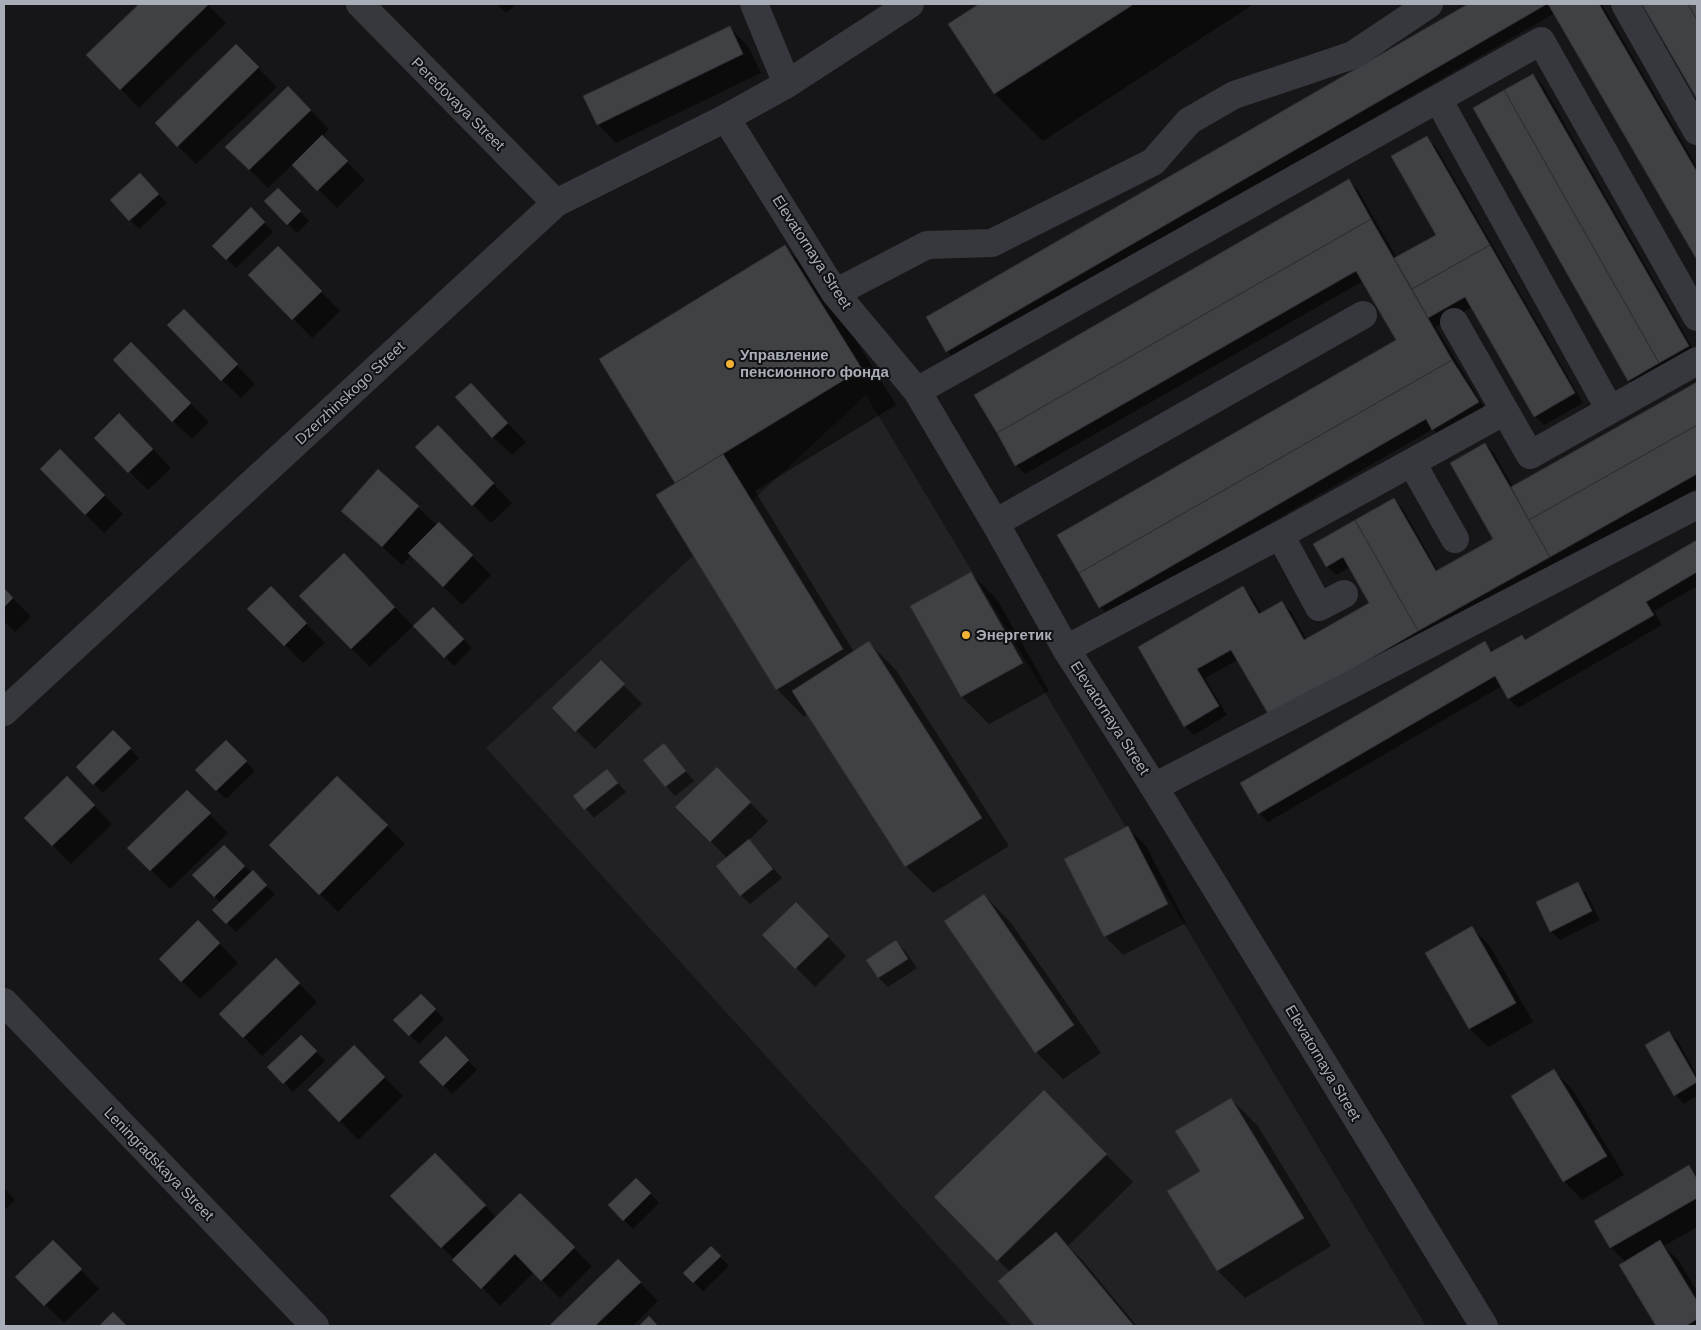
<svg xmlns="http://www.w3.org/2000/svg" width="1701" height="1330" font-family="Helvetica,sans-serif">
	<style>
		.built { fill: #222225 }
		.shadow { fill: #0007 }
		.building { fill: #404145; stroke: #303034 }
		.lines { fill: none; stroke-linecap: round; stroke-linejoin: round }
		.minor { stroke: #37383d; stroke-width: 28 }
		.poi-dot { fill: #f2b134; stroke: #111113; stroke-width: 2 }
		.labels { text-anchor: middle; stroke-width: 4; stroke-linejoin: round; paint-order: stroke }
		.street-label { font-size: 15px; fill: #a8adb8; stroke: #111113 }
		.poi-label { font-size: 15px; font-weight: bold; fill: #a8adb8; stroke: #111113; text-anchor: start }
	</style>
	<rect width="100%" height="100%" fill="#161618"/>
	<path class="built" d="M 866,395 L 1426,1326 L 1011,1326 L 486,748 Z"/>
	<path class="shadow" d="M 141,4 L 207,4 L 226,23 L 139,108 L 88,55 Z
		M 496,4 L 516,4 L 506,13 Z
		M 981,4 L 1254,4 L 1043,141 L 995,94 L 950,24 Z
		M 1470,4 L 1602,4 L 1697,167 L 1697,257 L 1555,13 L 956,360 L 947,351 L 928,318 Z
		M 1643,4 L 1697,4 L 1697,96 Z
		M 729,27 L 748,46 L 761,73 L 616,143 L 598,124 Z
		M 236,46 L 277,87 L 196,164 L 178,146 Z
		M 1533,75 L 1542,84 L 1697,356 L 1638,389 L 1629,380 Z
		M 288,87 L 329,129 L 322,137 L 365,180 L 337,208 L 293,164 L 268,188 L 227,147 Z
		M 1427,138 L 1436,147 L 1583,403 L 1544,425 L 1535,416 L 1472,307 L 1436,327 L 1487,412 L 1442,438 L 1433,429 L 1109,616 L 1100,607 L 1398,341 L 1363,281 L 1025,474 L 1016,465 L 1349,181 L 1358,190 L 1397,258 L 1437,235 Z
		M 149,184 L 167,203 L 139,229 L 130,220 Z
		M 278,189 L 309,221 L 297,233 L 266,201 Z
		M 251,209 L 273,232 L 236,268 L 214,246 Z
		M 785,247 L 820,282 L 896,405 L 755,491 L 854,652 L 869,643 L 896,670 L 1009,846 L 933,893 L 906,866 L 808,714 L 804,717 L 777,689 L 677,483 L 601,359 Z
		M 296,266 L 340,311 L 312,338 L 250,275 Z
		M 202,329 L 255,384 L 241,398 L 222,380 Z
		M 131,344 L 209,422 L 192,439 L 173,421 Z
		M 1697,383 L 1697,488 L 1427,640 L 1280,726 L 1238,660 L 1205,678 L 1227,715 L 1194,735 L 1185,726 L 1140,647 L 1243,588 L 1252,597 L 1262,614 L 1282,602 L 1291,612 L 1307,640 L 1371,603 L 1350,567 L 1336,575 L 1327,566 L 1315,544 L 1394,500 L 1403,509 L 1438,571 L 1495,539 L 1485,444 L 1494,453 L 1513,487 Z
		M 489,404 L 526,442 L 512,455 L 493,437 Z
		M 137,433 L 171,468 L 148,490 L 95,438 Z
		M 456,445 L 512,503 L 491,523 L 473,505 Z
		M 60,451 L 123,514 L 104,533 L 41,469 Z
		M 378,471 L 437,525 L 439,523 L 491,575 L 462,605 L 411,555 L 402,565 L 343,511 Z
		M 1697,541 L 1697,586 L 1654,611 L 1662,625 L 1518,708 L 1509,699 L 1502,686 L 1268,822 L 1259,813 L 1485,643 L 1494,652 L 1521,636 L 1526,641 Z
		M 971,573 L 998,601 L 1049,691 L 989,724 L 962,697 L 911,607 Z
		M 363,574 L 413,626 L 370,667 L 351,648 Z
		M 271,588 L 325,643 L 303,663 L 249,609 Z
		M 4,589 L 31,617 L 15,632 L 4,621 Z
		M 433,609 L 472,648 L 454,666 L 415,626 Z
		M 601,662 L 642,704 L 595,749 L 554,708 Z
		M 113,732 L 139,758 L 103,793 L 77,767 Z
		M 226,742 L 255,771 L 226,799 L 197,770 Z
		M 664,745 L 694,781 L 675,796 L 644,760 Z
		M 717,769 L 768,821 L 749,840 L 782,878 L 750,904 L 741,895 L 727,858 L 677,807 Z
		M 607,771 L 626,792 L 594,818 L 575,796 Z
		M 67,778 L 112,824 L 71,864 L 26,818 Z
		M 187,792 L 228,833 L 170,889 L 129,848 Z
		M 387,826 L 405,844 L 338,912 L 271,845 Z
		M 1128,828 L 1146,846 L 1186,923 L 1123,955 L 1105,936 Z
		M 224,847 L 275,894 L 236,932 L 214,910 L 221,903 L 194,875 Z
		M 1577,883 L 1586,893 L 1600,920 L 1560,940 L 1551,931 Z
		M 984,895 L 1011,923 L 1101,1053 L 1063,1079 L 1036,1052 Z
		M 814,922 L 846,956 L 815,987 L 764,935 Z
		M 1472,928 L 1490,946 L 1533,1022 L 1488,1047 L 1470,1029 Z
		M 217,941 L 238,963 L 200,999 L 182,981 Z
		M 896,942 L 905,951 L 917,968 L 888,987 L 879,978 L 868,960 Z
		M 294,978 L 317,1002 L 262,1056 L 221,1014 Z
		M 421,995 L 444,1019 L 419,1044 L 395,1020 Z
		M 1669,1032 L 1678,1041 L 1697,1075 L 1697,1096 L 1684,1104 L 1675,1095 Z
		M 301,1036 L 325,1061 L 293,1092 L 269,1067 Z
		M 446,1038 L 477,1070 L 452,1094 L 421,1062 Z
		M 354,1047 L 403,1096 L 358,1140 L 310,1090 Z
		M 1554,1071 L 1572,1089 L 1624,1175 L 1582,1200 L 1564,1181 Z
		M 1044,1092 L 1133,1182 L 1068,1246 L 1083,1261 L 1137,1326 L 1037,1326 L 999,1281 L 1010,1272 L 936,1197 Z
		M 1231,1099 L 1258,1126 L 1331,1246 L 1245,1298 L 1218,1271 L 1169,1191 L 1201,1171 Z
		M 1689,1167 L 1697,1175 L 1697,1227 L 1664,1246 L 1679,1261 L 1697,1291 L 1697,1326 L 1657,1326 L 1620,1266 L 1626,1262 L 1611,1248 L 1596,1221 Z
		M 453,1173 L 497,1218 L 520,1195 L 592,1266 L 560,1298 L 534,1272 L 500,1306 L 392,1196 Z
		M 636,1179 L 659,1203 L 633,1229 L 609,1205 Z
		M 4,1188 L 15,1200 L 4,1210 Z
		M 711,1247 L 729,1266 L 703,1291 L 685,1273 Z
		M 72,1261 L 99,1289 L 64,1323 L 17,1277 Z
		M 618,1261 L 658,1301 L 633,1326 L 551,1326 Z"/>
	<path class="building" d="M 139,4 L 209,4 L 120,90 L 86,55 Z
		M 979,4 L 1134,4 L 994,94 L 948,24 Z
		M 1468,4 L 1547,4 L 946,352 L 926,317 Z
		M 1548,4 L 1599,4 L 1697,172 L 1697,260 Z
		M 1642,4 L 1688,4 L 1697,20 L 1697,99 Z
		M 1688,4 L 1697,4 L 1697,20 Z
		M 730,26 L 743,54 L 597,125 L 583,96 Z
		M 236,44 L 259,67 L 177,147 L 155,123 Z
		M 1533,74 L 1689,346 L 1659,363 L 1504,90 Z
		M 288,86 L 311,110 L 249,170 L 225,147 Z
		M 1504,90 L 1659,363 L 1628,381 L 1473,108 Z
		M 322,135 L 348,161 L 317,191 L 292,165 Z
		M 1427,136 L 1490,245 L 1412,289 L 1394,258 L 1436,235 L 1391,156 Z
		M 140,173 L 159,194 L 129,221 L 110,200 Z
		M 1349,179 L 1371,219 L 997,433 L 974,395 Z
		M 278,188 L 301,211 L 287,225 L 264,201 Z
		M 251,207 L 265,222 L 226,260 L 212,246 Z
		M 1371,219 L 1452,360 L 1079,573 L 1057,535 L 1396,340 L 1356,271 L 1015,466 L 997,433 Z
		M 785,245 L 862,369 L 675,483 L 599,359 Z
		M 1490,245 L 1575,393 L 1534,417 L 1465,297 L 1428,318 L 1412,289 Z
		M 278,246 L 322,291 L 292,320 L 248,275 Z
		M 184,309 L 238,364 L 221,381 L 167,325 Z
		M 131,342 L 191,403 L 172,422 L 113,360 Z
		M 1452,360 L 1479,402 L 1432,430 L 1426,419 L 1099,608 L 1079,573 Z
		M 1697,382 L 1697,425 L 1529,520 L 1511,487 Z
		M 471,383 L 508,423 L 492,438 L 455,397 Z
		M 119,413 L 153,449 L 128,473 L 94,438 Z
		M 438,425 L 494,483 L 472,506 L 415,447 Z
		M 1697,425 L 1697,474 L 1550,557 L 1529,520 Z
		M 1485,443 L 1550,557 L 1418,631 L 1355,520 L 1394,498 L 1436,571 L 1493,539 L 1450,463 Z
		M 60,449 L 105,495 L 85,515 L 40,469 Z
		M 723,454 L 843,649 L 776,690 L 656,495 Z
		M 378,469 L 419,506 L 382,547 L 341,511 Z
		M 1355,520 L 1418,631 L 1270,717 L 1231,650 L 1197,669 L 1219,706 L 1184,727 L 1138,647 L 1243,586 L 1259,614 L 1282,601 L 1304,640 L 1369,603 L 1343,557 L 1326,567 L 1313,544 Z
		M 439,522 L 473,555 L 443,587 L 408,553 Z
		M 1697,540 L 1697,572 L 1646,602 L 1654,615 L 1508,699 L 1495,676 L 1258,814 L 1240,783 L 1485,641 L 1491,652 L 1522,635 L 1525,640 Z
		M 344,553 L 395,607 L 351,649 L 299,596 Z
		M 971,572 L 1023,663 L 961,697 L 910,606 Z
		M 271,586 L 307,623 L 284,646 L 247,609 Z
		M 4,588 L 13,598 L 4,607 Z
		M 433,607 L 464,639 L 444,658 L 413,626 Z
		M 869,641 L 982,818 L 905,867 L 792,691 Z
		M 601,660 L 625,684 L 575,732 L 552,708 Z
		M 113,730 L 131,748 L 93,785 L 76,767 Z
		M 226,740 L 247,761 L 216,791 L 195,770 Z
		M 664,743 L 686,771 L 665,787 L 643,760 Z
		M 717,767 L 751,802 L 710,842 L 675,807 Z
		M 607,769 L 618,783 L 584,810 L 573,796 Z
		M 67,776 L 95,805 L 52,846 L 24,818 Z
		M 337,776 L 388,825 L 319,895 L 269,845 Z
		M 187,790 L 211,813 L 150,871 L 127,848 Z
		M 1128,826 L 1168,904 L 1104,937 L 1064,859 Z
		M 749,839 L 773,869 L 740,896 L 716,866 Z
		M 224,845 L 245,866 L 214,897 L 192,875 Z
		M 253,870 L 267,885 L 226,924 L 212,910 Z
		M 1578,882 L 1592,911 L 1550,932 L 1536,902 Z
		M 984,894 L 1074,1025 L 1035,1053 L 944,921 Z
		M 796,902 L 829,936 L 795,969 L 762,935 Z
		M 198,920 L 220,943 L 181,982 L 159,959 Z
		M 1472,926 L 1516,1003 L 1469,1029 L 1425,953 Z
		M 896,940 L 908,959 L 878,978 L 866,960 Z
		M 276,958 L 300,983 L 243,1038 L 219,1014 Z
		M 421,994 L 436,1009 L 409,1036 L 393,1020 Z
		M 1669,1031 L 1697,1080 L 1697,1082 L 1674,1096 L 1645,1045 Z
		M 301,1035 L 317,1051 L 283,1084 L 267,1067 Z
		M 446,1036 L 469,1060 L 443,1086 L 419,1062 Z
		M 354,1045 L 385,1077 L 339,1122 L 308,1090 Z
		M 1554,1069 L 1607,1156 L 1563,1182 L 1511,1096 Z
		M 1044,1090 L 1107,1154 L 997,1261 L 934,1197 Z
		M 1231,1098 L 1304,1218 L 1217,1271 L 1167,1191 L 1200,1171 L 1175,1131 Z
		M 435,1153 L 486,1205 L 441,1248 L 390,1196 Z
		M 1689,1165 L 1697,1179 L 1697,1198 L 1610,1248 L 1594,1221 Z
		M 636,1178 L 651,1193 L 623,1221 L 608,1205 Z
		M 520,1193 L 575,1247 L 541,1281 L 515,1254 L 481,1289 L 452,1260 Z
		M 1056,1232 L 1134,1326 L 1035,1326 L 998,1281 Z
		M 53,1240 L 82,1269 L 44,1306 L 15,1277 Z
		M 1660,1240 L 1697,1301 L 1697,1319 L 1686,1326 L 1656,1326 L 1619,1265 Z
		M 711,1246 L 721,1256 L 693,1283 L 683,1273 Z
		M 618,1259 L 641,1282 L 595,1326 L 549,1326 Z
		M 113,1312 L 127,1326 L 99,1326 Z
		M 649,1316 L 658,1326 L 639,1326 Z"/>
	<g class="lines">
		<path class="minor" d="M 360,4 L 556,203
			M 754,4 L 787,84
			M 1625,4 L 1697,131
			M 1438,99 L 1610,410
			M 726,118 L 835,293 L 917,391 L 995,523 L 1066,649 L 1154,787 L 1484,1326
			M 835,293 L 927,245 L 992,243 L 1153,162 L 1189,121 L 1234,95 L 1353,55 L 1429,4
			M 1454,322 L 1530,455 L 1697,361
			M 917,391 L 1541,41 L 1697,317
			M 1412,463 L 1455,539
			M 995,523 L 1363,315
			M 1280,535 L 1319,607 L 1344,594
			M 1066,649 L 1280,535 L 1505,411
			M 4,712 L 556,203 L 726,118 L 787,84 L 910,4
			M 1154,787 L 1697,505
			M 4,1002 L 315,1326"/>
	</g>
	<g class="poi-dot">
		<circle cx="730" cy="364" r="5"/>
		<circle cx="966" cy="635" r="5"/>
	</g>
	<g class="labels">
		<g class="street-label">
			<text transform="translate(458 104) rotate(45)" y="5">Peredovaya Street</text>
			<text transform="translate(812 252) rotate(57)" y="5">Elevatornaya Street</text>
			<text transform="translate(350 393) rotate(-43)" y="5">Dzerzhinskogo Street</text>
			<text transform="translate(1110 718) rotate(57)" y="5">Elevatornaya Street</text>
			<text transform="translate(1323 1063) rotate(59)" y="5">Elevatornaya Street</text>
			<text transform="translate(159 1164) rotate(46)" y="5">Leningradskaya Street</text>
		</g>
		<g class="poi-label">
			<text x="740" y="360">Управление<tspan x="740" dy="17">пенсионного фонда</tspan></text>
			<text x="976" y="640">Энергетик</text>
		</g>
	</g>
	<rect width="1701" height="1330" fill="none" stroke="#a8adb8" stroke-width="10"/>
</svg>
